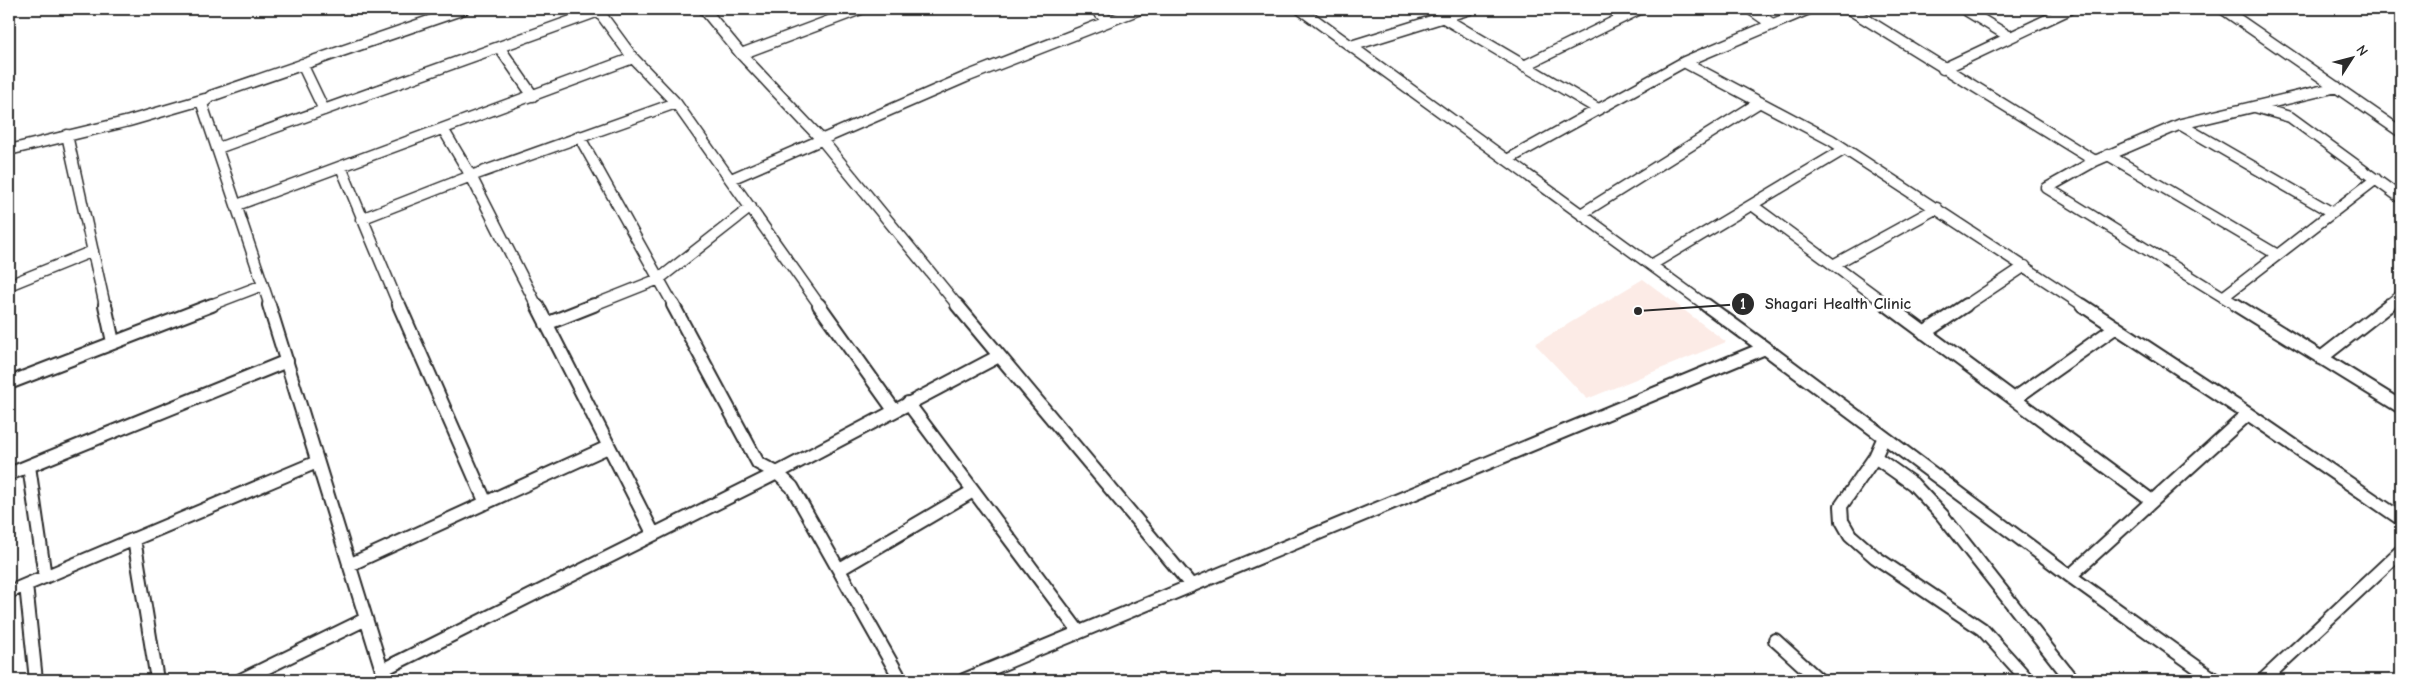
<svg xmlns="http://www.w3.org/2000/svg" width="2410" height="689" font-family="'Comic Neue',sans-serif">
	<style>
		.built { fill: #fcebe6 }
		.lines { fill: none; stroke-linecap: round; stroke-linejoin: round }
		.minor-far1-casing { stroke: #2b2b2b; stroke-width: 13 }
		.minor-casing { stroke: #2b2b2b; stroke-width: 16 }
		.minor-far1 { stroke: #fff; stroke-width: 10 }
		.minor { stroke: #fff; stroke-width: 12 }
		.leader { fill: none; stroke: #2b2b2b; stroke-width: 2 }
		.callout-dot { fill: #2b2b2b; stroke: #fff; stroke-width: 2 }
		.mark-label { font-size: 15px; text-anchor: middle; font-weight: bold; fill: #fff }
		.callout-label { font-size: 16px; text-anchor: middle; font-weight: bold; fill: #2b2b2b; stroke: #fff; stroke-width: 5; stroke-linejoin: round; paint-order: stroke }
	</style>
	<rect width="100%" height="100%" fill="#fff"/>
	<filter id="ink" filterUnits="userSpaceOnUse"><feTurbulence type="fractalNoise" baseFrequency=".02" numOctaves="2"/><feDisplacementMap in="SourceGraphic" scale="10" xChannelSelector="R" yChannelSelector="G"/><feConvolveMatrix kernelMatrix="1 2 1 2 8 2 1 2 1" color-interpolation-filters="sRGB"/></filter>
	<g filter="url(#ink)">
		<path class="built" d="M 1643,279 L 1726,342 L 1587,399 L 1535,344 Z"/>
		<g class="lines">
			<g class="minor-far1-casing">
				<path id="minor-far1" d="M 597,9 L 633,58 L 676,103 L 820,306
					M 704,9 L 741,54 L 822,140 L 958,306
					M 1095,9 L 1108,21
					M 1300,9 L 1707,306
					M 1750,9 L 1772,24
					M 1849,9 L 2095,161
					M 1964,9 L 2010,37
					M 2223,9 L 2401,132
					M 1442,17 L 1598,109
					M 1351,46 L 1470,9
					M 499,47 L 533,96
					M 741,54 L 861,9
					M 1684,62 L 1831,140 L 2084,306
					M 302,64 L 324,110
					M 1524,66 L 1640,9
					M 1943,69 L 2070,9
					M 2255,107 L 2290,117 L 2401,198
					M 2181,125 L 2331,212
					M 443,129 L 471,176 L 537,306
					M 67,135 L 105,306
					M 579,136 L 674,306
					M 218,148 L 599,11
					M 9,150 L 129,121 L 205,99
					M 2108,155 L 2276,254
					M 1507,160 L 1684,62 L 1809,9
					M 341,167 L 399,306
					M 731,179 L 966,77 L 1140,9
					M 237,205 L 633,58
					M 1752,205 L 1889,306
					M 1581,214 L 1760,102
					M 361,219 L 471,176 L 676,103
					M 1651,265 L 1845,149
					M 1833,265 L 1937,208
					M 9,285 L 93,251
					M 2223,297 L 2376,179
					M 208,306 L 263,285
					M 270,306 L 202,104 L 211,96 L 464,9
					M 591,306 L 659,279 L 751,207
					M 1965,306 L 2025,266
					M 2238,306 L 2047,188 L 2095,161 L 2181,124 L 2337,87
					M 2387,306 L 2401,295"/>
			</g>
			<g class="minor-casing">
				<path id="minor" d="M 105,305 L 113,342
					M 269,305 L 385,680
					M 399,305 L 486,503
					M 537,305 L 653,533
					M 673,305 L 758,463 L 777,473 L 792,487 L 901,680
					M 819,305 L 894,410
					M 957,305 L 1191,585
					M 1887,305 L 2152,501
					M 2082,305 L 2248,414 L 2401,519
					M 2236,305 L 2401,407
					M 546,324 L 594,305
					M 1924,333 L 1966,305
					M 1765,348 L 2070,576 L 2215,680
					M 2321,358 L 2389,305
					M 9,383 L 212,305
					M 2014,399 L 2116,327
					M 908,403 L 1079,632
					M 1884,437 L 1875,457 L 1841,506 L 1842,521 L 1850,535 L 1875,557 L 1982,629 L 2028,680
					M 1875,457 L 1913,484 L 1942,515 L 2072,680
					M 29,466 L 45,577
					M 9,474 L 287,361
					M 134,539 L 157,680
					M 349,565 L 608,447
					M 840,569 L 973,491
					M 2070,576 L 2248,414
					M 26,585 L 36,680
					M 9,592 L 317,462
					M 1775,640 L 1819,680
					M 382,670 L 777,473 L 999,356
					M 241,680 L 366,619
					M 964,680 L 1765,348 L 1706,305
					M 2263,680 L 2401,551"/>
			</g>
			<use href="#minor-far1" class="minor-far1"/>
			<use href="#minor" class="minor"/>
		</g>
	</g>
	<path class="leader" d="M1638 311L1743 304"/>
	<g class="callout-dot">
		<circle cx="1638" cy="311" r="5"/>
		<circle cx="1743" cy="304" r="12"/>
	</g>
	<g class="mark-label">
		<text x="1743" y="309">1</text>
	</g>
	<g class="callout-label">
		<text x="1838" y="309">Shagari Health Clinic</text>
	</g>
	<rect width="2410" height="689" fill="none" stroke="#fff" stroke-width="30"/>
	<rect x="15" y="15" width="2380" height="659" fill="none" stroke="#2b2b2b" stroke-width="2" filter="url(#ink)"/>
	<g transform="translate(2352 58) rotate(54)" stroke="#ffffff" stroke-width="4" paint-order="stroke">
	<path d="M0-4L9 19L0 12L-9 19Z" fill="#2b2b2b"/>
	<text y="-8" font-size="14" font-weight="bold" text-anchor="middle" fill="#2b2b2b">N</text>
	</g>
</svg>
